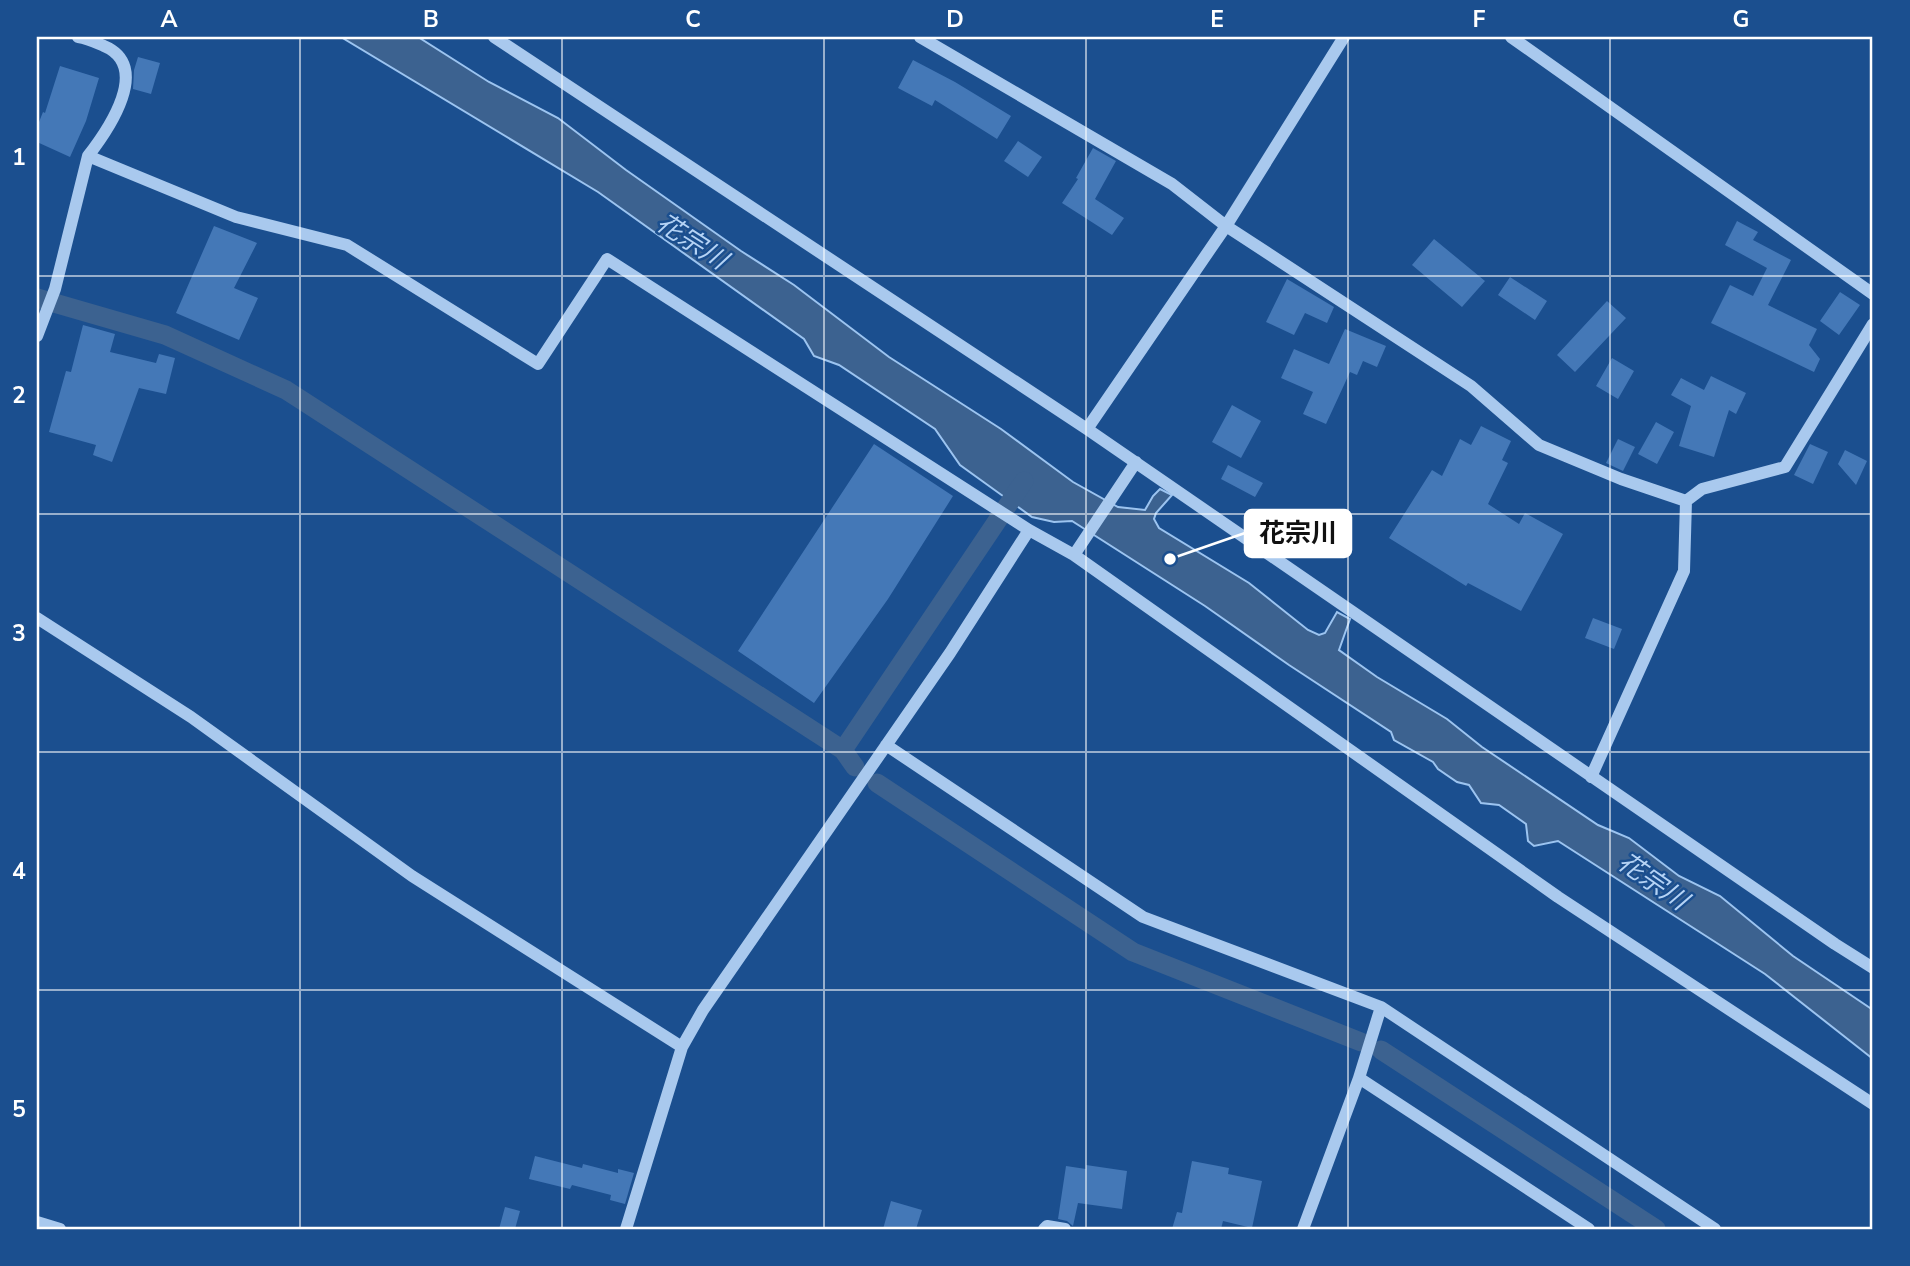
<svg xmlns="http://www.w3.org/2000/svg" width="1910" height="1266" font-family="'Nunito Sans','Noto Sans JP',sans-serif">
	<style>
		.water { fill: #3c6290; stroke: #9cc4f0; stroke-width: 2 }
		.lines { fill: none; stroke-linecap: round; stroke-linejoin: round }
		.canal { stroke: #3c6290; stroke-width: 19 }
		.building { fill: #4478b7 }
		.minor { stroke: #a9c9ee; stroke-width: 12 }
		.grid { fill: none; stroke: #fff; stroke-width: 2; stroke-opacity: 0.55 }
		.labels { text-anchor: middle; stroke-width: 5; stroke-linejoin: round; paint-order: stroke }
		.water-label { font-size: 26px; font-style: italic; fill: #b5d3f5; stroke: #1b4f8f }
		.leader { fill: none; stroke: #fff; stroke-width: 2.5 }
		.callout-dot { fill: #fff; stroke: #1b4f8f; stroke-width: 2.5 }
		.callout { fill: #fff; stroke: #fff; stroke-width: 2.5 }
		.callout-label { font-size: 26px; text-anchor: middle; font-weight: bold; fill: #111 }
		.neatline { fill: none; stroke: #fff; stroke-width: 2.5 }
		.grid-label { font-size: 23px; text-anchor: middle; font-weight: bold; fill: #fff }
	</style>
	<rect width="100%" height="100%" fill="#1b4f8f"/>
	<path class="water" d="M 341,37 L 418,37 L 489,82 L 558,118 L 626,170 L 741,251 L 794,285 L 889,357 L 1001,429 L 1073,482 L 1118,507 L 1145,510 L 1153,496 L 1160,489 L 1172,495 L 1156,513 L 1154,519 L 1159,528 L 1249,583 L 1308,630 L 1319,635 L 1325,633 L 1337,612 L 1350,619 L 1339,650 L 1377,677 L 1447,719 L 1482,747 L 1598,825 L 1629,838 L 1679,876 L 1720,896 L 1793,956 L 1873,1010 L 1873,1059 L 1765,974 L 1558,841 L 1534,846 L 1528,841 L 1526,824 L 1499,805 L 1481,803 L 1469,785 L 1457,782 L 1438,769 L 1433,762 L 1394,740 L 1391,732 L 1289,665 L 1205,606 L 1072,521 L 1054,522 L 1032,517 L 960,465 L 935,429 L 839,365 L 814,356 L 804,339 L 598,192 Z"/>
	<g class="lines">
		<path class="canal" d="M 37,298 L 165,335 L 286,390 L 843,750 L 1024,481
			M 843,750 L 855,767
			M 877,783 L 1133,952 L 1361,1042
			M 1381,1050 L 1656,1229"/>
	</g>
	<path class="building" d="M 138,57 L 160,63 L 151,94 L 133,89 L 134,70 Z
		M 913,60 L 955,82 L 1011,116 L 997,139 L 935,100 L 932,106 L 898,88 Z
		M 60,66 L 99,78 L 86,121 L 70,157 L 37,142 L 37,127 L 43,112 L 45,113 Z
		M 1018,141 L 1042,157 L 1028,177 L 1004,161 Z
		M 1093,148 L 1116,161 L 1095,199 L 1124,218 L 1112,235 L 1062,203 L 1078,179 L 1076,178 Z
		M 1737,221 L 1758,232 L 1753,240 L 1791,260 L 1768,305 L 1817,329 L 1809,345 L 1820,359 L 1814,372 L 1711,323 L 1730,285 L 1753,296 L 1767,268 L 1725,245 Z
		M 214,226 L 257,243 L 234,288 L 258,298 L 239,340 L 176,313 Z
		M 1434,239 L 1485,281 L 1462,307 L 1412,265 Z
		M 1510,277 L 1547,301 L 1535,320 L 1498,295 Z
		M 1287,279 L 1334,307 L 1327,323 L 1305,313 L 1294,335 L 1266,322 Z
		M 1840,292 L 1860,305 L 1839,335 L 1820,321 Z
		M 1607,301 L 1626,318 L 1575,372 L 1557,355 Z
		M 83,325 L 115,334 L 110,352 L 156,363 L 159,354 L 175,358 L 166,394 L 139,388 L 112,462 L 93,455 L 96,445 L 49,432 L 66,371 L 71,372 Z
		M 1345,329 L 1386,346 L 1377,367 L 1363,361 L 1357,375 L 1350,372 L 1326,424 L 1303,414 L 1313,392 L 1281,378 L 1294,349 L 1329,364 Z
		M 1612,358 L 1634,371 L 1618,399 L 1596,386 Z
		M 1711,376 L 1746,393 L 1736,414 L 1729,410 L 1714,457 L 1679,446 L 1691,406 L 1671,395 L 1681,378 L 1704,390 Z
		M 1232,405 L 1261,421 L 1241,458 L 1212,442 Z
		M 1656,422 L 1674,432 L 1657,464 L 1638,454 Z
		M 1481,426 L 1511,441 L 1502,460 L 1508,463 L 1488,504 L 1519,524 L 1525,513 L 1563,534 L 1521,611 L 1468,583 L 1466,586 L 1389,538 L 1432,470 L 1442,476 L 1460,439 L 1471,445 Z
		M 1618,439 L 1635,447 L 1623,471 L 1606,463 Z
		M 874,444 L 953,496 L 888,599 L 814,703 L 738,651 Z
		M 1810,444 L 1828,452 L 1813,484 L 1794,475 Z
		M 1845,450 L 1867,461 L 1856,485 L 1838,464 Z
		M 1228,465 L 1263,483 L 1255,497 L 1221,479 Z
		M 1593,618 L 1622,629 L 1614,649 L 1585,638 Z
		M 535,1156 L 582,1168 L 583,1164 L 618,1173 L 618,1169 L 634,1173 L 625,1204 L 610,1200 L 611,1195 L 572,1185 L 570,1189 L 529,1179 Z
		M 1192,1161 L 1229,1168 L 1228,1174 L 1262,1181 L 1252,1228 L 1223,1221 L 1221,1229 L 1172,1229 L 1177,1212 L 1182,1213 Z
		M 1086,1165 L 1127,1171 L 1122,1209 L 1078,1203 L 1073,1226 L 1067,1221 L 1058,1219 L 1066,1166 L 1086,1169 Z
		M 891,1201 L 922,1210 L 916,1229 L 883,1229 Z
		M 505,1207 L 520,1211 L 515,1229 L 499,1229 Z"/>
	<g class="lines">
		<path class="minor" d="M 494,37 L 1087,429 L 1835,944 L 1873,968
			M 920,37 L 1172,184 L 1226,226 L 1471,386 L 1539,445 L 1621,479 L 1686,501
			M 1511,37 L 1873,294
			M 88,156 L 236,217 L 347,245 L 538,364 L 607,259 L 1029,530 L 1074,555 L 1558,897 L 1873,1104
			M 37,336 L 55,289 L 88,156 C 109,129 152,66 104,46 C 95,42 87,38 78,37
			M 1087,429 L 1226,226 L 1344,37
			M 1686,501 L 1702,489 L 1785,467 L 1873,324
			M 1074,555 L 1136,462
			M 37,618 L 191,717 L 412,876 L 682,1047
			M 886,745 L 1143,917 L 1381,1007 L 1715,1229
			M 1591,777 L 1684,571 L 1686,501
			M 1359,1078 L 1589,1229
			M 37,1222 L 60,1229
			M 626,1229 L 682,1047 L 703,1010 L 950,653 L 1029,530
			M 1044,1229 L 1047,1226 L 1065,1229
			M 1303,1229 L 1359,1078 L 1381,1007"/>
	</g>
	<path class="grid" d="M 300,37 L 300,1229M 562,37 L 562,1229M 824,37 L 824,1229M 1086,37 L 1086,1229M 1348,37 L 1348,1229M 1610,37 L 1610,1229M 37,276 L 1873,276M 37,514 L 1873,514M 37,752 L 1873,752M 37,990 L 1873,990"/>
	<g class="labels">
		<g class="water-label">
			<text transform="translate(692 241) rotate(33)" y="9">花宗川</text>
			<text transform="translate(1653 881) rotate(35)" y="9">花宗川</text>
		</g>
	</g>
	<path class="leader" d="M1170 559L1245 533"/>
	<circle class="callout-dot" cx="1170" cy="559" r="7"/>
	<rect class="callout" x="1245" y="510" width="106" height="47" rx="7"/>
	<g class="callout-label">
		<text x="1298" y="542">花宗川</text>
	</g>
	<rect width="1910" height="1266" fill="none" stroke="#1b4f8f" stroke-width="77"/>
	<rect x="38" y="38" width="1833" height="1190" class="neatline"/>
	<g class="grid-label">
		<text x="169" y="27">A</text>
		<text x="431" y="27">B</text>
		<text x="693" y="27">C</text>
		<text x="955" y="27">D</text>
		<text x="1217" y="27">E</text>
		<text x="1479" y="27">F</text>
		<text x="1741" y="27">G</text>
		<text x="19" y="165">1</text>
		<text x="19" y="403">2</text>
		<text x="19" y="641">3</text>
		<text x="19" y="879">4</text>
		<text x="19" y="1117">5</text>
	</g>
</svg>
